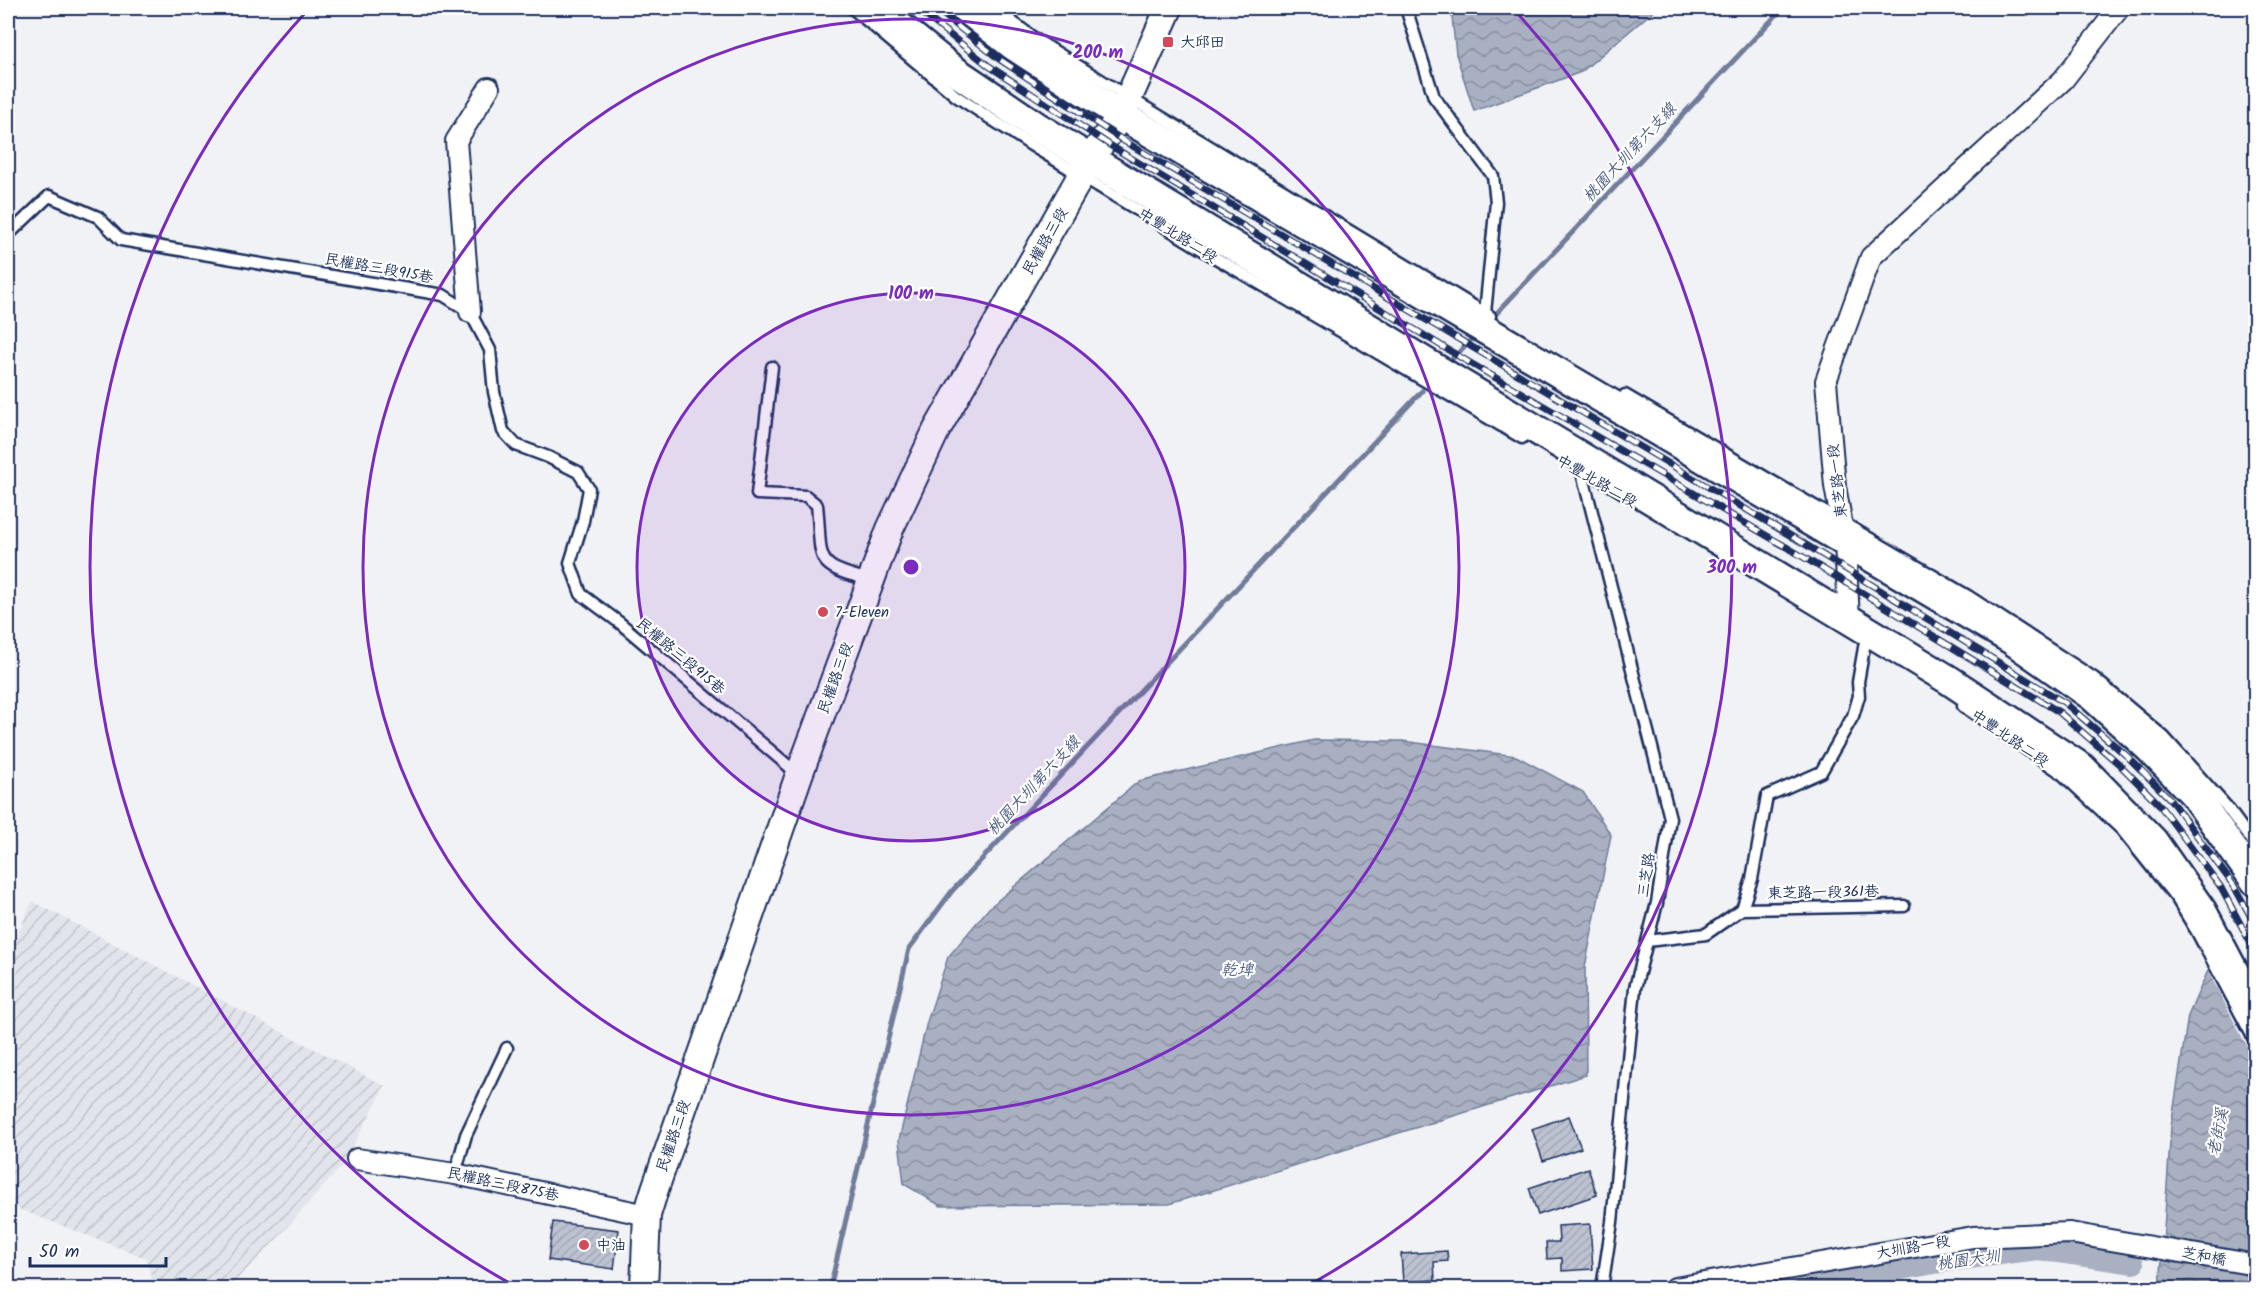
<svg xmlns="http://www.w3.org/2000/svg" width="2263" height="1296" font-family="Kalam,'LXGW WenKai TC',sans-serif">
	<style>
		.industrial { fill: url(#industrial-furrows) }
		.water { fill: url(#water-waves); stroke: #707c9a; stroke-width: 1.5 }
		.pier { fill: #f1f2f5 }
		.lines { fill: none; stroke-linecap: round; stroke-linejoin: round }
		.stream { stroke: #707c9a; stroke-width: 5 }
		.canal { stroke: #a8b0c2; stroke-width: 20 }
		.building { fill: url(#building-hatch); stroke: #1b2f5e; stroke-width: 1.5 }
		.service-casing { stroke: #1b2f5e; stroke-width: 15 }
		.minor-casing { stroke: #1b2f5e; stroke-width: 24 }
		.tertiary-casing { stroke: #1b2f5e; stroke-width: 30 }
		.secondary-casing { stroke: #1b2f5e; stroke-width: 33 }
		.service { stroke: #fff; stroke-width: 10 }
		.minor { stroke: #fff; stroke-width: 20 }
		.tertiary { stroke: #fff; stroke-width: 26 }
		.secondary { stroke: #fff; stroke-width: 28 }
		.rail-casing { stroke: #1b2f5e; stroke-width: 7 }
		.rail { stroke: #fff; stroke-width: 4.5; stroke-dasharray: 14; stroke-linecap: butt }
		.ring { fill: none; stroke: #7b2cbf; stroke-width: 3 }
		.poi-dot { fill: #d1495b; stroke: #fff; stroke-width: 2 }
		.labels { text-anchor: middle; stroke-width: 4.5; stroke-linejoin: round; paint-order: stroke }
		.poi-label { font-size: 15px; fill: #1b2f5e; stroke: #fff; text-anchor: start }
		.street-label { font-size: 15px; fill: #1b2f5e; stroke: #fff }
		.water-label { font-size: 16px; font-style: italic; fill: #4c5c81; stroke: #fff }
		.centre { fill: #7b2cbf; stroke: #fff; stroke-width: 3 }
		.ring-label { font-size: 18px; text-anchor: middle; font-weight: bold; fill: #7b2cbf; stroke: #fff; stroke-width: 4.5; stroke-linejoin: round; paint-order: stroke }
	</style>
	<defs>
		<pattern id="industrial-furrows" width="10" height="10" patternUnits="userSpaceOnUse" patternTransform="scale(1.5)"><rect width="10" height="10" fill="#e1e4ea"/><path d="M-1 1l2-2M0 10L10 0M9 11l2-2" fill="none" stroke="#c0c4cb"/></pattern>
		<pattern id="water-waves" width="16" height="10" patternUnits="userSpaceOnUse" patternTransform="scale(1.5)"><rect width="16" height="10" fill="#a8b0c2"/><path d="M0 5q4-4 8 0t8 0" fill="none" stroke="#8890a1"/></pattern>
		<pattern id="building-hatch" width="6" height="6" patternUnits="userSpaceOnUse" patternTransform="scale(1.5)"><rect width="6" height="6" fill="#bcc2d0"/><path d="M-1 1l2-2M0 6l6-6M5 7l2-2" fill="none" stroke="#a1a7b5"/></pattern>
	</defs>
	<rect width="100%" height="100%" fill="#f1f2f5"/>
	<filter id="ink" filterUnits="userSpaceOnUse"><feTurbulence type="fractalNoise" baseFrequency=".0167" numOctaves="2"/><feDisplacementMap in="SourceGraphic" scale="12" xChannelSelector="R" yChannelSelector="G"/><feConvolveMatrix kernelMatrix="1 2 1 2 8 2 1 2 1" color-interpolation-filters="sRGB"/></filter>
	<g filter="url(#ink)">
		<path class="industrial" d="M 32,901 L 385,1086 L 344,1163 L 275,1241 L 228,1288 L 153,1286 L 146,1258 L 8,1205 L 8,957 Z"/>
		<path class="water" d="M 1451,8 L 1657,8 L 1581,72 L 1474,111 L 1456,54 Z
			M 1314,740 L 1402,741 L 1516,756 L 1583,792 L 1611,835 L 1585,967 L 1586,1075 L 1169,1204 L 941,1206 L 904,1184 L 899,1140 L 927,1022 L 948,957 L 989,908 L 1139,781 Z
			M 2255,864 L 2255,1268 L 2250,1288 L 2160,1288 L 2171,1127 L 2188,1016 Z"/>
		<path class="pier" d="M 2256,861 L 2255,1062 L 2206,967 Z"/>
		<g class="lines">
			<path class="stream" d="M 1494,316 L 1783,8
				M 1453,358 L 1471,340
				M 830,1288 L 909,949 L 952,891 L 1422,391"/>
			<path class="canal" d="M 1802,1288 L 1946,1262 L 2038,1250 L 2134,1264"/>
		</g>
		<path class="building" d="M 1569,1116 L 1581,1148 L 1543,1161 L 1532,1129 Z
			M 1588,1168 L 1597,1195 L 1538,1215 L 1529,1188 Z
			M 553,1222 L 619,1230 L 614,1269 L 548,1260 Z
			M 1590,1224 L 1593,1269 L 1562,1271 L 1562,1258 L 1547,1259 L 1546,1242 L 1559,1242 L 1558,1226 Z
			M 1447,1251 L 1448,1261 L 1434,1262 L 1435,1280 L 1403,1282 L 1401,1254 Z"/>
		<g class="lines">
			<g class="service-casing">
				<path id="service" d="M 852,8 L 956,96 L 1031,145 L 1216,258 L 1522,438
					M 994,8 L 1035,39 L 1130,98 L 1490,316
					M 1406,8 L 1434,97 L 1493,176 L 1496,202 L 1485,313
					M 8,235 L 49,196 L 98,217 L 121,240 L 443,295 L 470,312 L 490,350 L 494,392 L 503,431 L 516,445 L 548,457 L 578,472 L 589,489 L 583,521 L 570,563 L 581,594 L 620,623 L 799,775
					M 772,367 L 757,494 L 806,496 L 817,505 C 823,560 810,566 871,580
					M 1625,395 L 1968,596 L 2094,678 L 2164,737 L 2226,806 L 2256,847
					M 1582,473 L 1670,818 L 1657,903 L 1635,988 L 1612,1222 L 1602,1288
					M 1963,706 L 2060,772 L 2121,829 L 2177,899 L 2197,932 L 2256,1043
					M 1742,909 L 1904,906
					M 1647,941 L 1706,934 L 1742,909 L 1752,879 L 1767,796 L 1821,772 L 1853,716 L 1859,696 L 1858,682 L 1865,642
					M 455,1174 L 466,1135 L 507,1048"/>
			</g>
			<g class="minor-casing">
				<path id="minor" d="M 470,312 L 456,141 L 489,88
					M 1854,626 L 1849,620 L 1845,542 L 1835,486 L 1826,381 L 1871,257 L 2063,80 L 2119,8
					M 357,1159 L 455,1174 L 647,1215
					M 1675,1288 L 1973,1237 L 2070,1233 L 2256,1265"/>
			</g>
			<g class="tertiary-casing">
				<path id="tertiary" d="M 644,1288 L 647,1215 L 655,1189 L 799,775 L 890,529 L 936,431 L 1091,158 L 1121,115 L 1169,8"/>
			</g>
			<g class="secondary-casing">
				<path id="secondary" d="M 877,8 L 952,69 L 1039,128 L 1949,680 L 2082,768 L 2153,841 L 2202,911 L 2256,1013
					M 965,8 L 1014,46 L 1121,115 L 2012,640 L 2092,696 L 2149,748 L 2193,793 L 2256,882"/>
			</g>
			<use href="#service" class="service"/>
			<use href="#minor" class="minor"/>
			<use href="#tertiary" class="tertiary"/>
			<use href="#secondary" class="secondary"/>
			<g class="rail-casing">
				<path id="rail" d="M 916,8 L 989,66 L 1116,149 L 1465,360 L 1800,555 L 2059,712 L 2119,764 L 2158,803 L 2220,886 L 2256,953
					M 935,8 L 999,59 L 1124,141 L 1808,546 L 2065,703 L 2127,756 L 2169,798 L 2234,886 L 2256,926"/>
			</g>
			<use href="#rail" class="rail"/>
		</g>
	</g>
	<circle cx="911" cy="567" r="274" fill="#7b2cbf" fill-opacity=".12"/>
	<g class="ring">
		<circle cx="911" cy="567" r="274"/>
		<circle cx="911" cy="567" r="548"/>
		<path d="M513 1285A821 821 0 0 1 306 12M1516 12A821 821 0 0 1 1309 1285"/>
	</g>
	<g class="poi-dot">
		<rect x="1162" y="36" width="12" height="12" rx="3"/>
		<circle cx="823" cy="612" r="6"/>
		<circle cx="584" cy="1245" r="6"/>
	</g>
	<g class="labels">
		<g class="poi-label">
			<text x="1180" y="47">大邱田</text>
			<text x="835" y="617">7-Eleven</text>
			<text x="596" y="1250">中油</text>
		</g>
		<g class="street-label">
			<text transform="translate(1178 235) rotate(32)" y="5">中豐北路二段</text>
			<text transform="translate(1045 241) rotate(-60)" y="5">民權路三段</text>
			<text transform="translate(379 268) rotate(10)" y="5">民權路三段915巷</text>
			<text transform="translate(1597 481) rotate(30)" y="5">中豐北路二段</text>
			<text transform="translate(1837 481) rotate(-97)" y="5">東芝路一段</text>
			<text transform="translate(681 656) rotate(40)" y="5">民權路三段915巷</text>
			<text transform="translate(835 678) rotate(-70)" y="5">民權路三段</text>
			<text transform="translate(2010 738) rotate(34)" y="5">中豐北路二段</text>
			<text transform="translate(1646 875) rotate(-81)" y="5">三芝路</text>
			<text transform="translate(1823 892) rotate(-1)" y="5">東芝路一段361巷</text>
			<text transform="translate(673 1136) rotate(-71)" y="5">民權路三段</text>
			<text transform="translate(503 1184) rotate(12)" y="5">民權路三段875巷</text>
			<text transform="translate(1913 1247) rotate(-10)" y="5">大圳路一段</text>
			<text transform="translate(2204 1256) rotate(10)" y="5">芝和橋</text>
		</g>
		<g class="water-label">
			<text transform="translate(1629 152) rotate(-47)" y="6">桃園大圳第六支線</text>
			<text transform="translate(1033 785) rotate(-47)" y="6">桃園大圳第六支線</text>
			<text x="1237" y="975">乾埤</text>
			<text transform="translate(2217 1132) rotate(-79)" y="6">老街溪</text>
			<text transform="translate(1968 1259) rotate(-8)" y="6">桃園大圳</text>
		</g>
	</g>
	<circle cx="911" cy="567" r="9" class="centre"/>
	<g class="ring-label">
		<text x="1098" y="58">200 m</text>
		<text x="911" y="299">100 m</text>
		<text x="1732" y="573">300 m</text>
	</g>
	<rect width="2263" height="1296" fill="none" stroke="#fff" stroke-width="30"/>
	<rect x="15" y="15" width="2233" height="1266" fill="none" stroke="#1b2f5e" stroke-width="2" filter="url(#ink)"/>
	<path d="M30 1257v9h136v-9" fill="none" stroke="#1b2f5e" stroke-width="3"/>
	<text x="39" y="1257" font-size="18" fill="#1b2f5e" stroke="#ffffff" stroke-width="4.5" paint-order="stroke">50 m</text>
</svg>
